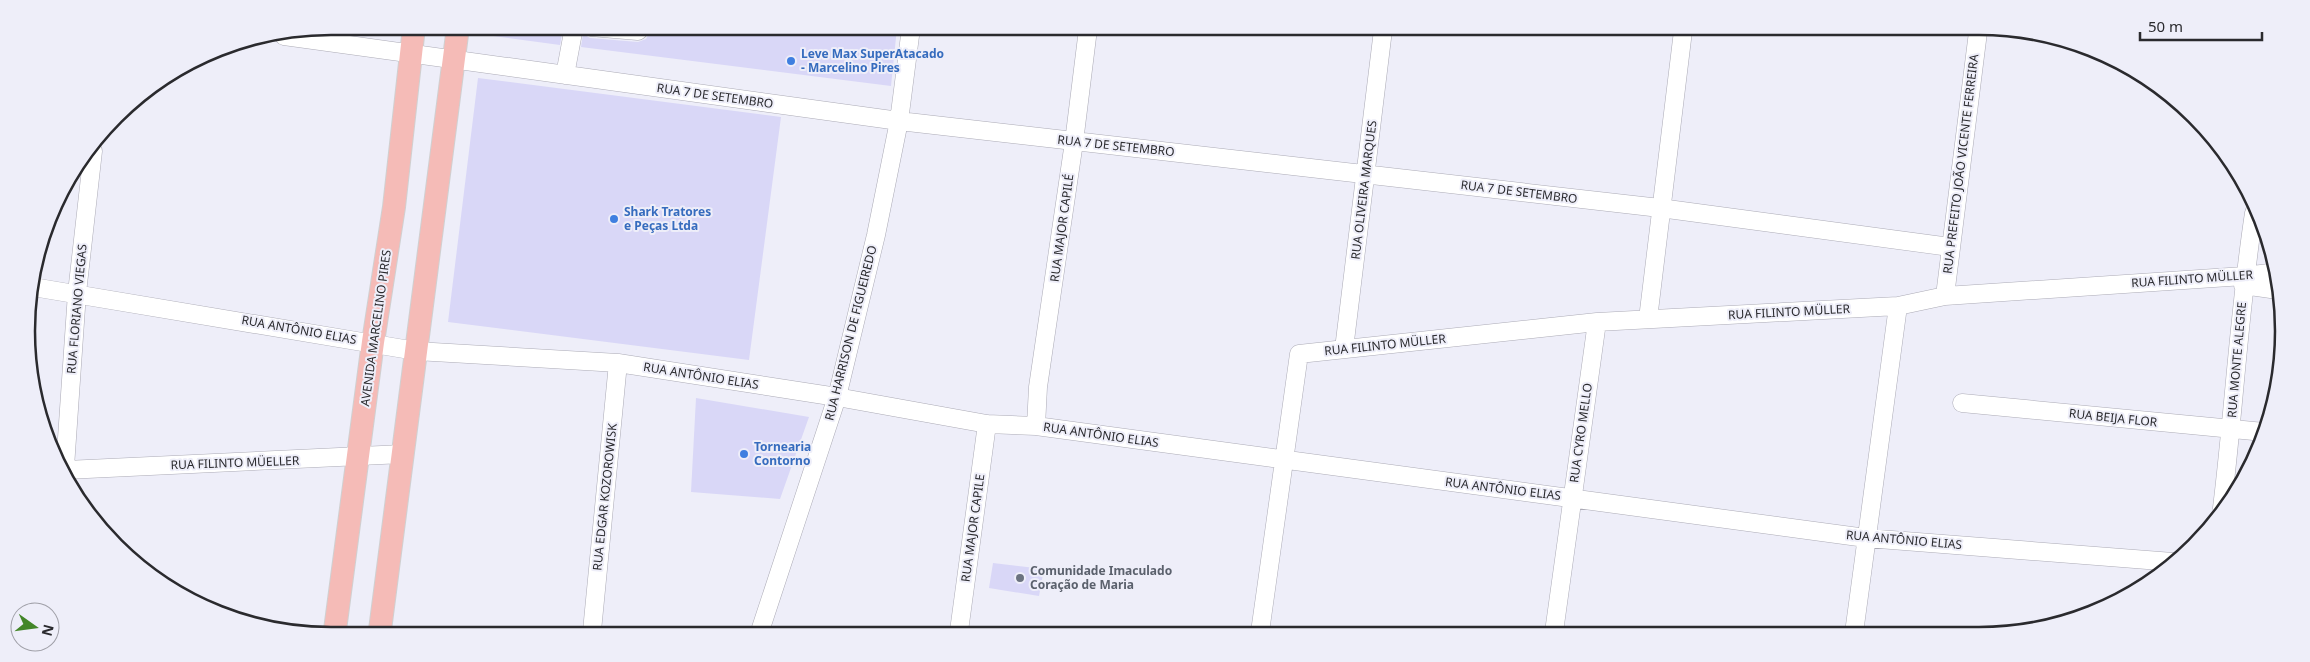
<svg xmlns="http://www.w3.org/2000/svg" width="2310" height="662" font-family="'Noto Sans',sans-serif">
	<style>
		.building { fill: #d9d7f7 }
		.lines { fill: none; stroke-linecap: round; stroke-linejoin: round }
		.minor-casing { stroke: #acabb6; stroke-width: 19 }
		.major-casing { stroke: #d0d0d1; stroke-width: 24 }
		.minor { stroke: #fff; stroke-width: 18 }
		.major { stroke: #f5bbb7; stroke-width: 22 }
		.shop-dot { fill: #3f7fe0; stroke: #eeeef9; stroke-width: 2 }
		.worship-dot { fill: #6b7280; stroke: #eeeef9; stroke-width: 2 }
		.labels { text-anchor: middle; stroke-width: 4; stroke-linejoin: round; paint-order: stroke }
		.shop-label { font-size: 12px; font-weight: bold; fill: #366cbe; stroke: #eeeef9; text-anchor: start }
		.street-label { font-size: 12px; fill: #2a2a2e; stroke: #eeeef9 }
		.worship-label { font-size: 12px; font-weight: bold; fill: #5b616d; stroke: #eeeef9; text-anchor: start }
		.rim { fill: none; stroke: #2a2a2e; stroke-width: 2.5 }
	</style>
	<rect width="100%" height="100%" fill="#eeeef9"/>
	<path class="building" d="M 487,27 L 563,27 L 560,45 L 486,35 Z
		M 652,27 L 897,28 L 891,86 L 581,47 L 583,34 L 590,38 L 638,42 L 646,39 Z
		M 478,78 L 781,117 L 749,360 L 448,322 Z
		M 696,398 L 809,417 L 780,499 L 691,492 Z
		M 993,563 L 1044,569 L 1039,596 L 989,588 Z"/>
	<g class="lines">
		<g class="minor-casing">
			<path id="minor" d="M 591,27 L 638,31 L 642,27
				M 284,36 L 899,121 L 1660,208 L 1950,247
				M 565,75 L 574,27
				M 2243,285 L 2278,290
				M 33,287 L 416,351 L 618,363 L 837,397 L 987,424 L 1036,426 L 1866,538 L 2173,562
				M 1945,296 L 1978,32
				M 1648,319 L 1683,31
				M 1344,349 L 1383,30
				M 1962,403 L 2264,432
				M 1036,426 L 1038,387 L 1074,142 L 1088,29
				M 65,467 L 77,293 L 93,151
				M 66,470 L 403,454
				M 2222,508 C 2234,410 2239,311 2254,213
				M 592,631 L 618,363
				M 760,631 L 837,397 L 876,235 L 899,121 L 911,28
				M 959,631 L 987,424
				M 1260,632 L 1299,354 L 1597,322 L 1898,306 L 1945,296 L 2244,276 L 2278,272
				M 1554,632 L 1597,322
				M 1854,633 L 1898,306"/>
		</g>
		<g class="major-casing">
			<path id="major" d="M 335,630 L 373,342 L 394,207 L 414,27
				M 380,630 L 458,27"/>
		</g>
		<use href="#minor" class="minor"/>
		<use href="#major" class="major"/>
	</g>
	<g class="shop-dot">
		<circle cx="791" cy="61" r="5"/>
		<circle cx="614" cy="219" r="5"/>
		<circle cx="744" cy="454" r="5"/>
	</g>
	<circle class="worship-dot" cx="1020" cy="578" r="5"/>
	<g class="labels">
		<g class="shop-label">
			<text x="801" y="58">Leve Max SuperAtacado<tspan x="801" dy="14">- Marcelino Pires</tspan></text>
			<text x="624" y="216">Shark Tratores<tspan x="624" dy="14">e Peças Ltda</tspan></text>
			<text x="754" y="451">Tornearia<tspan x="754" dy="14">Contorno</tspan></text>
		</g>
		<g class="street-label">
			<text transform="translate(715 96) rotate(8)" y="4">RUA 7 DE SETEMBRO</text>
			<text transform="translate(1116 146) rotate(6)" y="4">RUA 7 DE SETEMBRO</text>
			<text transform="translate(1961 164) rotate(-83)" y="4">RUA PREFEITO JOÃO VICENTE FERREIRA</text>
			<text transform="translate(1364 190) rotate(-83)" y="4">RUA OLIVEIRA MARQUES</text>
			<text transform="translate(1519 192) rotate(7)" y="4">RUA 7 DE SETEMBRO</text>
			<text transform="translate(1062 228) rotate(-82)" y="4">RUA MAJOR CAPILÉ</text>
			<text transform="translate(2192 279) rotate(-4)" y="4">RUA FILINTO MÜLLER</text>
			<text transform="translate(77 309) rotate(-85)" y="4">RUA FLORIANO VIEGAS</text>
			<text transform="translate(1789 312) rotate(-3)" y="4">RUA FILINTO MÜLLER</text>
			<text transform="translate(376 328) rotate(-82)" y="4">AVENIDA MARCELINO PIRES</text>
			<text transform="translate(299 330) rotate(10)" y="4">RUA ANTÔNIO ELIAS</text>
			<text transform="translate(851 333) rotate(-76)" y="4">RUA HARRISON DE FIGUEIREDO</text>
			<text transform="translate(1385 345) rotate(-6)" y="4">RUA FILINTO MÜLLER</text>
			<text transform="translate(2237 360) rotate(-85)" y="4">RUA MONTE ALEGRE</text>
			<text transform="translate(701 376) rotate(9)" y="4">RUA ANTÔNIO ELIAS</text>
			<text transform="translate(2113 418) rotate(6)" y="4">RUA BEIJA FLOR</text>
			<text transform="translate(1581 433) rotate(-82)" y="4">RUA CYRO MELLO</text>
			<text transform="translate(1101 435) rotate(8)" y="4">RUA ANTÔNIO ELIAS</text>
			<text transform="translate(235 463) rotate(-2)" y="4">RUA FILINTO MÜELLER</text>
			<text transform="translate(1503 489) rotate(7)" y="4">RUA ANTÔNIO ELIAS</text>
			<text transform="translate(605 497) rotate(-84)" y="4">RUA EDGAR KOZOROWISK</text>
			<text transform="translate(973 528) rotate(-82)" y="4">RUA MAJOR CAPILE</text>
			<text transform="translate(1904 540) rotate(5)" y="4">RUA ANTÔNIO ELIAS</text>
		</g>
		<g class="worship-label">
			<text x="1030" y="575">Comunidade Imaculado<tspan x="1030" dy="14">Coração de Maria</tspan></text>
		</g>
	</g>
	<path d="M0 0H2310V662H0ZM331 35H1979A296 296 0 0 1 2275 331V331A296 296 0 0 1 1979 627H331A296 296 0 0 1 35 331V331A296 296 0 0 1 331 35Z" fill="#eeeef9" fill-rule="evenodd"/>
	<path class="rim" d="M331 35H1979A296 296 0 0 1 2275 331V331A296 296 0 0 1 1979 627H331A296 296 0 0 1 35 331V331A296 296 0 0 1 331 35Z"/>
	<g transform="translate(35 627) rotate(104)"><circle r="24" fill="#eeeef9" stroke="#a0a0a8"/>
	<path d="M0-4L9 19L0 12L-9 19Z" fill="#438629"/>
	<text y="-8" font-size="14" font-weight="bold" text-anchor="middle" fill="#2a2a2e">N</text>
	</g>
	<path d="M2140 32v8h122v-8" fill="none" stroke="#2a2a2e" stroke-width="2.5"/>
	<text x="2148" y="32" font-size="15" fill="#2a2a2e" stroke="#eeeef9" stroke-width="4" paint-order="stroke">50 m</text>
</svg>
